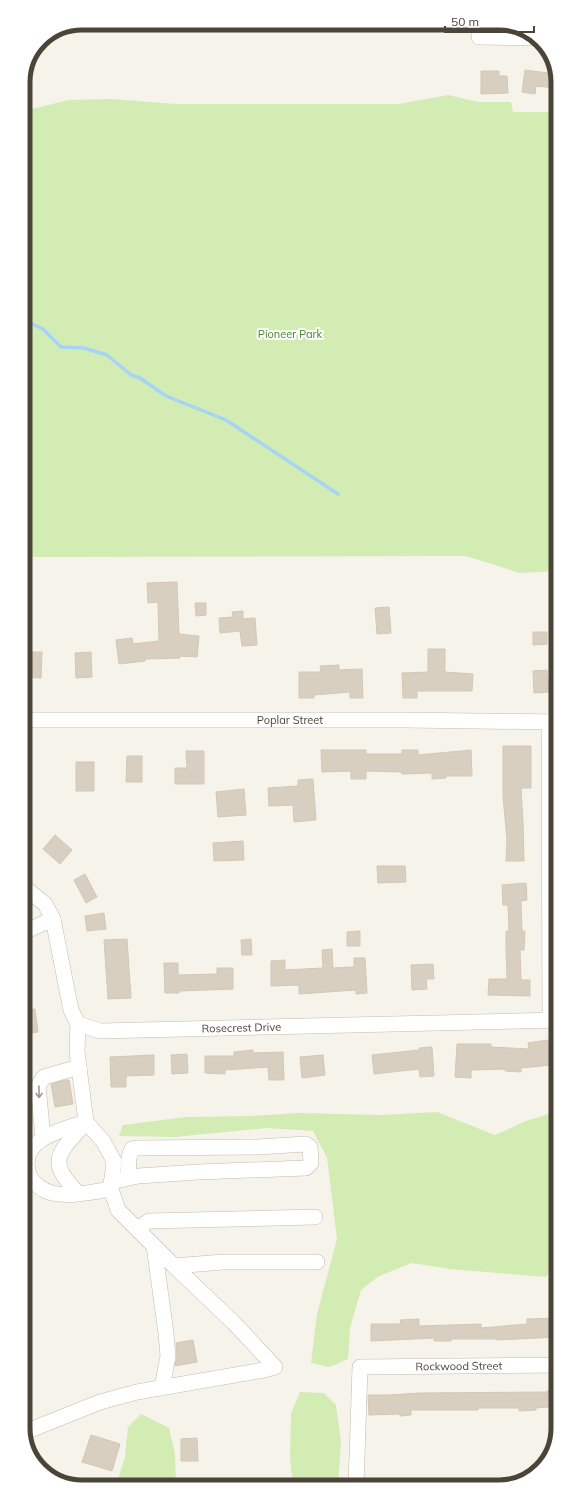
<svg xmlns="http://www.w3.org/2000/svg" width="581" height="1510" font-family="Mulish,sans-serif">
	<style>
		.green { fill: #d2ecb3 }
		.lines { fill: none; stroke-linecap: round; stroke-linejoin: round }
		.stream { stroke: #a6d4f5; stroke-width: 3.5 }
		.building { fill: #d9cfc0; stroke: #d4c7b3 }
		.minor-casing { stroke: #c3bbad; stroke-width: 16 }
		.minor { stroke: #fff; stroke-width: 15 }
		.oneway { stroke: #9c9892 }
		.labels { text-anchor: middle; stroke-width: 4; stroke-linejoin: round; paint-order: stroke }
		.park-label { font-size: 11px; fill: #498227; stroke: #fff }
		.street-label { font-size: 11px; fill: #4b4438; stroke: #fff }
		.rim { fill: none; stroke: #4b4438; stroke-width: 5 }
	</style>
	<rect width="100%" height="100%" fill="#f6f3eb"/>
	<path class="green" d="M 448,95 L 478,102 L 511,102 L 513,112 L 556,112 L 557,571 L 520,573 L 466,556 L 24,557 L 23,111 L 69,100 L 113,99 L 176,104 L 399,104 Z
		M 558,1111 L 558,1264 L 546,1277 L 450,1269 L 412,1263 L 379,1276 L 361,1290 L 350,1328 L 348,1359 L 329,1367 L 311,1363 L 317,1314 L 337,1239 L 327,1158 L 313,1131 L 267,1128 L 175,1137 L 119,1136 L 123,1125 L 186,1117 L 252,1116 L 299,1113 L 381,1115 L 437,1112 L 495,1135 L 526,1121 Z
		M 300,1392 L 324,1393 L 336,1405 L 341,1442 L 338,1486 L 293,1486 L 290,1458 L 291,1413 Z
		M 141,1414 L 169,1428 L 175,1454 L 176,1486 L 111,1487 L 116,1486 L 125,1457 L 128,1427 Z"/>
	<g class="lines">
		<path class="stream" d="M 23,316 L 30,323 L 43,329 L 61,347 L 84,348 L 107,355 L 131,375 L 140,378 L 166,396 L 226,420 L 338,494"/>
	</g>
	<path class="building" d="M 525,70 L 556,74 L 556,88 L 536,86 L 535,94 L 522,92 Z
		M 481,71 L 499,71 L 499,76 L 507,76 L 508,93 L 481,94 Z
		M 177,582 L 179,634 L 199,636 L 197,657 L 180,656 L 180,658 L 145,659 L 145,661 L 119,664 L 116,640 L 132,638 L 133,644 L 159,641 L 158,602 L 148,603 L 147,583 Z
		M 195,603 L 206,603 L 206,615 L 196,616 Z
		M 389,607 L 391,633 L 377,634 L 375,608 Z
		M 243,611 L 243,619 L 255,618 L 257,645 L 242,646 L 240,631 L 220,633 L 219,618 L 233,617 L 232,612 Z
		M 533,632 L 547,632 L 547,644 L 533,645 Z
		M 428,649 L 445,649 L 445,672 L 473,674 L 472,691 L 417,691 L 417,698 L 403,698 L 402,673 L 428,672 Z
		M 24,652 L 42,652 L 41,678 L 24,677 Z
		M 91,652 L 92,677 L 76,678 L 75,653 Z
		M 339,665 L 339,670 L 362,669 L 363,698 L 350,698 L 350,692 L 314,695 L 314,698 L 299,698 L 299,672 L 321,672 L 320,666 Z
		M 547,670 L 549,692 L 534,693 L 533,671 Z
		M 503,746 L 531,746 L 531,788 L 521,788 L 523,823 L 524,861 L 506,861 L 507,839 L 503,797 Z
		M 321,750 L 366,750 L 366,754 L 402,754 L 402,750 L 418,750 L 418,755 L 471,750 L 472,776 L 446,776 L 446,778 L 432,779 L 432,773 L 402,774 L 402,772 L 366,771 L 366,779 L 351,779 L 351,771 L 322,772 Z
		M 186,751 L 204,751 L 204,784 L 175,784 L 175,768 L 187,768 Z
		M 127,756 L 142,756 L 142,782 L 126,782 Z
		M 76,762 L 94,762 L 94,791 L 76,791 Z
		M 313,779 L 316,820 L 294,822 L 293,805 L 269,806 L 268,788 L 298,786 L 298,780 Z
		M 244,789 L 246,815 L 218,817 L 216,792 Z
		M 55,835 L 72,850 L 60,864 L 43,849 Z
		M 243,841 L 244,860 L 214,861 L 213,843 Z
		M 377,866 L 405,866 L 406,882 L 378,883 Z
		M 85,874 L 97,897 L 86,903 L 74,880 Z
		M 526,883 L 527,900 L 521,901 L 522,931 L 525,931 L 524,950 L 520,950 L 521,980 L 530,980 L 530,996 L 488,995 L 489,979 L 507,979 L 506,947 L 506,931 L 509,931 L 508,905 L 503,905 L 502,885 Z
		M 104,913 L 106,929 L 87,931 L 85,916 Z
		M 360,931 L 360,946 L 347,946 L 347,932 Z
		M 127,939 L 131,998 L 108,999 L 104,940 Z
		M 251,939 L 252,955 L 242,955 L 241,940 Z
		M 332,949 L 333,968 L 354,967 L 354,958 L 365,958 L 367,993 L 356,994 L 356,990 L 299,994 L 299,985 L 271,986 L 271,961 L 285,960 L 285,970 L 323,968 L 322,950 Z
		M 164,963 L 178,963 L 178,975 L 217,974 L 217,968 L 233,968 L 233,989 L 179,991 L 179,993 L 165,993 Z
		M 433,964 L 434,979 L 426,979 L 427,989 L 412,990 L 411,965 Z
		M 35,1009 L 38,1032 L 24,1034 L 24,1010 Z
		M 548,1040 L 551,1065 L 521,1068 L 521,1072 L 505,1071 L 505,1069 L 471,1070 L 471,1078 L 455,1077 L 457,1044 L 491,1044 L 491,1047 L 529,1049 L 528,1043 Z
		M 432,1047 L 434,1076 L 420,1077 L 419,1069 L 374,1074 L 372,1055 L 419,1050 L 419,1048 Z
		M 253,1050 L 253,1053 L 283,1052 L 284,1080 L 269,1080 L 268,1067 L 225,1070 L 225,1074 L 205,1073 L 205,1056 L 234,1056 L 234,1052 Z
		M 187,1054 L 188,1073 L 172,1074 L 171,1055 Z
		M 154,1055 L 154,1075 L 126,1076 L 126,1087 L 111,1087 L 110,1057 Z
		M 323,1055 L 325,1075 L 302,1078 L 300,1057 Z
		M 65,1080 L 69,1080 L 73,1104 L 55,1107 L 51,1084 Z
		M 558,1318 L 558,1337 L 497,1340 L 497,1339 L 451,1339 L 451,1341 L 434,1341 L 434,1338 L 371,1341 L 371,1324 L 401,1324 L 400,1320 L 419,1319 L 419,1326 L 481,1324 L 481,1328 L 527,1324 L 527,1319 Z
		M 193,1340 L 197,1362 L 175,1366 L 177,1355 L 176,1343 Z
		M 558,1390 L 558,1406 L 536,1408 L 536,1410 L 519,1411 L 519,1408 L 478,1408 L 478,1410 L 411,1410 L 411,1415 L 400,1416 L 400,1414 L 369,1415 L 368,1395 L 390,1395 L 420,1393 L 547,1392 L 547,1391 Z
		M 91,1435 L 120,1444 L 112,1471 L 82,1462 Z
		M 197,1438 L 198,1461 L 181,1461 L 181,1439 Z"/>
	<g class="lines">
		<g class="minor-casing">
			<g id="minor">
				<path d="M 479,37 L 538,38"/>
				<path id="s1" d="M 24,720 L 406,720 L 557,722"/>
				<path d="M 549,722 L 550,1021"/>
				<path id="s2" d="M 24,887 L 45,904 L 53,919 L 71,1010 L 78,1024 L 100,1031 L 557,1020"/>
				<path d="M 24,932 L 53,919"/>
				<path d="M 86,1122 C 62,1130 17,1139 29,1174 C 31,1183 44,1191 52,1193 C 70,1197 93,1192 111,1189"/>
				<path d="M 43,1137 L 38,1086 L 44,1077 L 79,1067"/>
				<path d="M 111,1182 L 138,1176 L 198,1172 L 306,1168 L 311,1163 L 310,1147 L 306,1144 L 258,1147 L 136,1148 L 132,1149 L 129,1157 L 128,1178"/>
				<path d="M 78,1193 C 44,1159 61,1152 86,1122"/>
				<path d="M 137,1229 L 149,1221 L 315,1217"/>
				<path d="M 154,1246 L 166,1333 L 168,1356 L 162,1388"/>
				<path d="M 174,1266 L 223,1262 L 317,1262"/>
				<path d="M 25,1432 L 100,1402 L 137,1392 L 264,1370 L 275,1367 L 234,1323 L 174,1266 L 118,1210 L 111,1189 L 114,1161 L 103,1141 L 86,1122 L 77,1052 L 78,1024"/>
				<path id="s3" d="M 356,1486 L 360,1367 L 558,1365"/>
			</g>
		</g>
		<use href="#minor" class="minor"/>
	</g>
	<defs><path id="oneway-shaft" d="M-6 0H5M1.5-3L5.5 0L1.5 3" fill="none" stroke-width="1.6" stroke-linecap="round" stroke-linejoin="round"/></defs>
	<use class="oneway" href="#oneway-shaft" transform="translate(39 1092) rotate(89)"/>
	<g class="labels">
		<g class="park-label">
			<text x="290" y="338">Pioneer Park</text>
		</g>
		<g class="street-label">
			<text dy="4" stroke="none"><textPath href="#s1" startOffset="266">Poplar Street</textPath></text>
			<text dy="4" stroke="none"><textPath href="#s2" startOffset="317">Rosecrest Drive</textPath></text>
			<text dy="4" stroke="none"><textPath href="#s3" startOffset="218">Rockwood Street</textPath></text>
		</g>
	</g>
	<path d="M0 0H581V1510H0ZM82 30H499A52 52 0 0 1 551 82V1428A52 52 0 0 1 499 1480H82A52 52 0 0 1 30 1428V82A52 52 0 0 1 82 30Z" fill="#fff" fill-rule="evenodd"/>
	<path class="rim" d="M82 30H499A52 52 0 0 1 551 82V1428A52 52 0 0 1 499 1480H82A52 52 0 0 1 30 1428V82A52 52 0 0 1 82 30Z"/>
	<path d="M445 26v6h89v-6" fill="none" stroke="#4b4438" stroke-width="2"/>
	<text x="451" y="26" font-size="12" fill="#4b4438" stroke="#ffffff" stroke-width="3" paint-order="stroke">50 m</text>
</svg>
